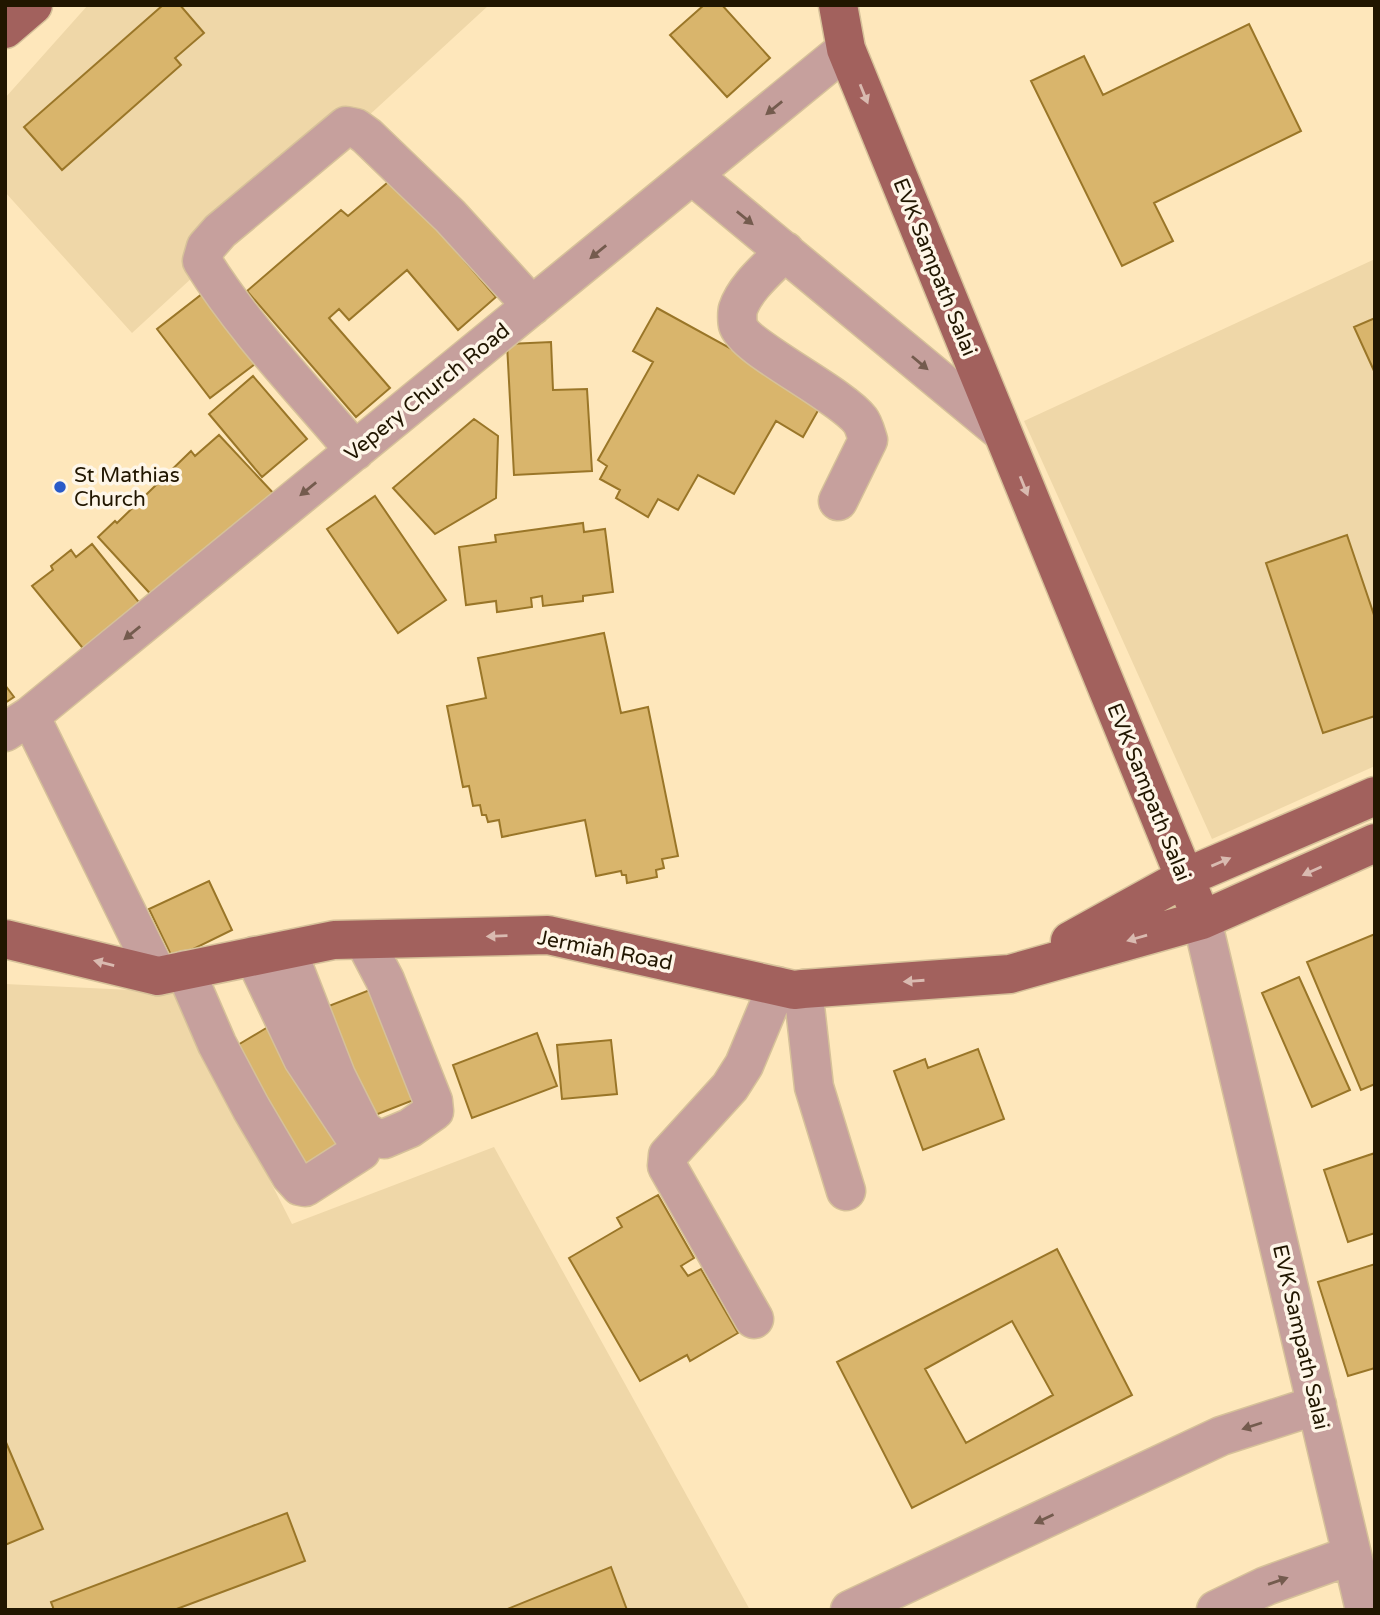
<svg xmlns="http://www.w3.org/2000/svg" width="1380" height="1615" font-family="'Varela Round',sans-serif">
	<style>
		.built { fill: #efd7a8 }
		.building { fill: #d9b56c; stroke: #9a7628; stroke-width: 2; fill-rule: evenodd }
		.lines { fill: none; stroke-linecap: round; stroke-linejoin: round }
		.minor-casing { stroke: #d6c199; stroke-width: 41 }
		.major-casing { stroke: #d6c199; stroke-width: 41 }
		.minor { stroke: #c6a09d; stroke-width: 38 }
		.major { stroke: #a2615d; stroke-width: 38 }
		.oneway { fill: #d9bab0 }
		.oneway2 { fill: #745b4e }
		.poi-dot { fill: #295ac8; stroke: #fef6e8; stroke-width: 2.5 }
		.labels { text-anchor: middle; stroke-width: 7; stroke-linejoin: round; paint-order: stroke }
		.street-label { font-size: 21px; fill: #211600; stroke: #fef6e8 }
		.poi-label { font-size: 21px; fill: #211600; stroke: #fef6e8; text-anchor: start }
	</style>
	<rect width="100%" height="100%" fill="#fee7bb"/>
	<path class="built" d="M 88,5 L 489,5 L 132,333 L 5,192 L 5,98 Z
		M 1375,259 L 1375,766 L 1212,839 L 1024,421 Z
		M 5,984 L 174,992 L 292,1224 L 494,1147 L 750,1610 L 5,1610 Z"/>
	<path class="building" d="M 163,5 L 180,5 L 204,33 L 175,58 L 181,65 L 62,170 L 24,127 Z
		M 704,5 L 722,5 L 770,58 L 727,97 L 670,35 Z
		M 1249,24 L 1301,131 L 1154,203 L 1173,241 L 1122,266 L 1031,81 L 1084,56 L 1103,95 Z
		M 393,178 L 496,297 L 458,330 L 407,270 L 349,320 L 339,309 L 329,318 L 390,388 L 356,417 L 247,291 L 341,210 L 348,216 Z
		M 202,294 L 255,364 L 210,398 L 157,329 Z
		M 657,308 L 824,400 L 803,437 L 776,421 L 734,494 L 698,475 L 678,510 L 658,499 L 648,517 L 616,498 L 620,490 L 600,479 L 607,466 L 598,460 L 653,362 L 633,351 Z
		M 1375,318 L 1375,373 L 1354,327 Z
		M 551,342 L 553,390 L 587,389 L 592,471 L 514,475 L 507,344 Z
		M 253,376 L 307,439 L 262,477 L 209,414 Z
		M 474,419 L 498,436 L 496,498 L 435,534 L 393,488 Z
		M 219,435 L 275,495 L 156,600 L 98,537 L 115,521 L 117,523 L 191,451 L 195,456 Z
		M 375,496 L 446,600 L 398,633 L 327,529 Z
		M 583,523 L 584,532 L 605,529 L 613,592 L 583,596 L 583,601 L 543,606 L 542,596 L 531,598 L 532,607 L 497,612 L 496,601 L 466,605 L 459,547 L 496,542 L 495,535 Z
		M 1347,535 L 1375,618 L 1375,716 L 1323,733 L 1266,563 Z
		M 92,544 L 142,606 L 86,652 L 32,586 L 53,570 L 51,566 L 71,550 L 76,557 Z
		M 604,633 L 621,713 L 648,707 L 678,856 L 662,859 L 664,868 L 656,870 L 657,877 L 627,883 L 626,875 L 622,875 L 621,871 L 596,876 L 585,820 L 502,837 L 499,820 L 488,822 L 486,815 L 482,815 L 480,805 L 473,806 L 469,786 L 463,787 L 447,706 L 486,698 L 478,658 Z
		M 5,685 L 14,697 L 5,703 Z
		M 209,881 L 232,930 L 173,959 L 149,909 Z
		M 1375,934 L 1375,1084 L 1361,1090 L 1307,962 Z
		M 1299,977 L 1350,1090 L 1312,1107 L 1262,993 Z
		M 380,986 L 424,1096 L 365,1119 L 321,1009 Z
		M 273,1024 L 349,1153 L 301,1181 L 226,1052 Z
		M 537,1033 L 557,1086 L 472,1118 L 453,1065 Z
		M 611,1040 L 617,1094 L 562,1099 L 557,1045 Z
		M 978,1049 L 1004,1119 L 923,1150 L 894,1071 L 925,1059 L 928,1068 Z
		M 1375,1153 L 1375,1233 L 1348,1242 L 1324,1170 Z
		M 658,1195 L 694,1258 L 681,1266 L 688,1276 L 701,1269 L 738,1333 L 690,1361 L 687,1355 L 640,1381 L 569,1258 L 622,1227 L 617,1218 Z
		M 1057,1249 L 1132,1395 L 912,1508 L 837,1362 ZM 1012,1321 L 1053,1395 L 966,1443 L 925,1369 Z
		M 1375,1264 L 1375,1368 L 1348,1376 L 1318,1282 Z
		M 5,1440 L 43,1529 L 5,1545 Z
		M 287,1513 L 305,1561 L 174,1610 L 54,1610 L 51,1602 Z
		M 611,1567 L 627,1610 L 505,1610 Z"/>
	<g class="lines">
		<g class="minor-casing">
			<path id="minor" d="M 692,175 L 1002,432
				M 785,251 C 770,267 745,287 738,309 C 737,312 737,322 738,325 C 744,348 839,393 860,420 C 864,425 866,434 868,440 L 838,501
				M 355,451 C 303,389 245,330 202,261 L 206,247 L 220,231 L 346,126 L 356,128 L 367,136 L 450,216 L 532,306
				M 30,716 L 158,976
				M 5,732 L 30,716 L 846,49
				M 1202,920 L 1365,1610
				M 287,950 L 336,1076 L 363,1130 L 374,1137 L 384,1139 L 410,1128 L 434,1111 L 433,1101 L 385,980 L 364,940
				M 185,970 L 217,1044 L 251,1108 L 291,1176 L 300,1186 L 305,1187 L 361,1151 L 362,1148 L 303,1059 L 254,956
				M 803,989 L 814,1087 L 846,1191
				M 754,1319 L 667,1166 L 668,1155 L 730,1087 L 744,1065 L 777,986
				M 850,1610 L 1221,1436 L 1317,1405
				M 1216,1610 L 1266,1586 L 1352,1555"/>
		</g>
		<g class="major-casing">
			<path id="major" d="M 838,5 L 846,49 L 1202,920
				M 5,29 L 33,5
				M 5,939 L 158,976 L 334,940 L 548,935 L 794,990 L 803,989 L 1010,974 L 1202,920 L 1375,843
				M 1070,941 L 1184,878 L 1375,796"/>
		</g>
		<use href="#minor" class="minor"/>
		<use href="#major" class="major"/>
	</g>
	<defs><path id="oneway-solid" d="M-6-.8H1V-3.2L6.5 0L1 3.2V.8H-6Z" transform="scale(1.75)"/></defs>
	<g class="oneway">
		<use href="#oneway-solid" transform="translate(864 94) rotate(68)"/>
		<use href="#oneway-solid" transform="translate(1024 486) rotate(68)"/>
		<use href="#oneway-solid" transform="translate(1221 862) rotate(-23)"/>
		<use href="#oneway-solid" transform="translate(1312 871) rotate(156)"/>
		<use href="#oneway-solid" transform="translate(497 936) rotate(178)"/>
		<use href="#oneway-solid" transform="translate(1137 938) rotate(164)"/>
		<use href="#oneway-solid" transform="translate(104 963) rotate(-166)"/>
		<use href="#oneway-solid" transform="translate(914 981) rotate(176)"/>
	</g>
	<g class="oneway2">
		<use href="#oneway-solid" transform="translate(774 108) rotate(141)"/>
		<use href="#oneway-solid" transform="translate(745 218) rotate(39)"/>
		<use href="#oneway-solid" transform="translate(598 252) rotate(141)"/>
		<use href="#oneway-solid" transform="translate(920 363) rotate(40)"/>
		<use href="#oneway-solid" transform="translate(308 489) rotate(141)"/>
		<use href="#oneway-solid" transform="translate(132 633) rotate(141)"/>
		<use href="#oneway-solid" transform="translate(1252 1426) rotate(162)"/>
		<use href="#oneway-solid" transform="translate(1044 1519) rotate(155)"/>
		<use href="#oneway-solid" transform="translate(1278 1581) rotate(-19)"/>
	</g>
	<circle class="poi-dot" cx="60" cy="487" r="7"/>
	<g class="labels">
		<g class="street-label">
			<text transform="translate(935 267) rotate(68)" y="7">EVK Sampath Salai</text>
			<text transform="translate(427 392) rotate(-39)" y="7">Vepery Church Road</text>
			<text transform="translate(1149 792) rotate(68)" y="7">EVK Sampath Salai</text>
			<text transform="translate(605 950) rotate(11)" y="7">Jermiah Road</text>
			<text transform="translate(1301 1337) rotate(77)" y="7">EVK Sampath Salai</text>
		</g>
		<g class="poi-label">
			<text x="74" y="482">St Mathias<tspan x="74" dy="24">Church</tspan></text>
		</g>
	</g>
	<rect width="1380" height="1615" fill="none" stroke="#211600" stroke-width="14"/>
</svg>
